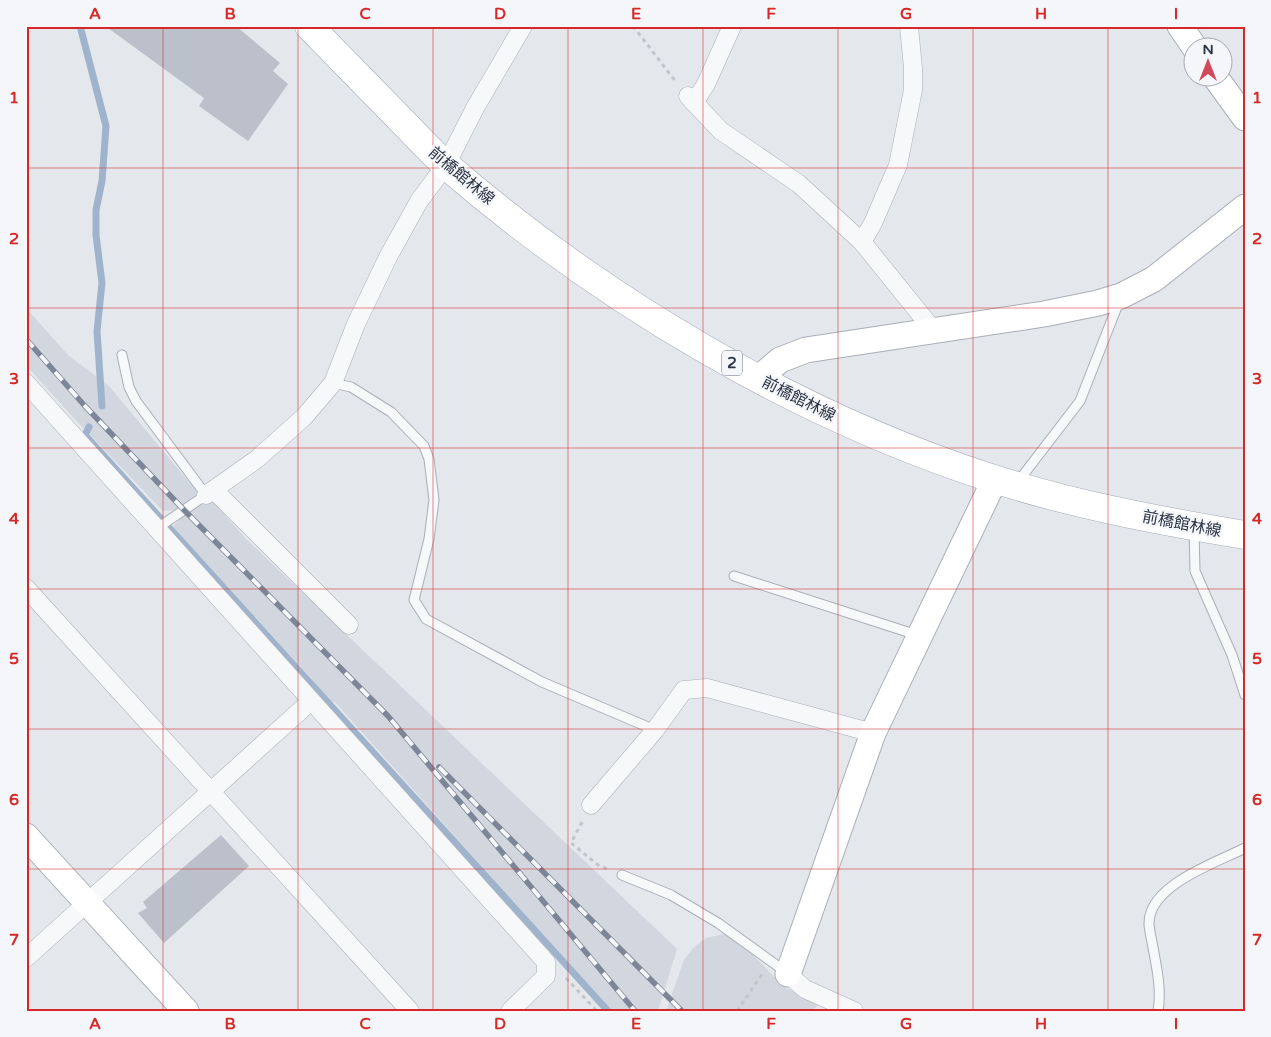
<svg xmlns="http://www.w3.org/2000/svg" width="1271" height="1037" font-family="'Varela Round','Noto Sans JP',sans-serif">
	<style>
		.built { fill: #d2d6de }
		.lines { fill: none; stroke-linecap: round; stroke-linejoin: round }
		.stream { stroke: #9fb4cc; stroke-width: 7 }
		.building { fill: #bbc0ca }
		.lane-casing { stroke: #a9aeb7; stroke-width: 11 }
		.street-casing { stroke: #a9aeb7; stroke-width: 19 }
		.secondary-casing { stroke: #a9aeb7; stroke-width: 27 }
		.primary-casing { stroke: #a3abb8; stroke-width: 29 }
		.path { stroke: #c2c5cb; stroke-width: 3; stroke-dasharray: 4 4; stroke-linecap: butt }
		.lane { stroke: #f7f8fa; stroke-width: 9 }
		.street { stroke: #f7f8fa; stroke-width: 18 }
		.secondary { stroke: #fff; stroke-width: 25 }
		.primary { stroke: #fff; stroke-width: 28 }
		.rail-casing { stroke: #7d8696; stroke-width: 5.5 }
		.rail { stroke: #f4f6f9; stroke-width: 4; stroke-dasharray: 11; stroke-linecap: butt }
		.grid { fill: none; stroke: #d62828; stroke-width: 1; stroke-opacity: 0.55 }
		.labels { text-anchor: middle; stroke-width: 4.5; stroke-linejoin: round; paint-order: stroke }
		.shield { fill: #f4f6f9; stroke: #676e7b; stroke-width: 1 }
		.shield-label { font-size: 15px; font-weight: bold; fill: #2b3445 }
		.street-label { font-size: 16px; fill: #2b3445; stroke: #f4f6f9 }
		.neatline { fill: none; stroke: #d62828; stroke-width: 2 }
		.grid-label { font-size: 16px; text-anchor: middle; font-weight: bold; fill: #d62828 }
	</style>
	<rect width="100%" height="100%" fill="#e4e7ec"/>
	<path class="built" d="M 26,308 L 69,356 L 109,386 L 198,493 L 176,510 L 163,511 L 72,416 L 26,365 Z
		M 210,498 L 246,539 L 677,949 L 658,1011 L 611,1011 L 335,702 L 325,703 L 309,687 L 313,680 L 173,527 L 182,517 Z
		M 724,934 L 728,936 L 754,956 L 783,986 L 818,1004 L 813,1011 L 666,1011 L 684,960 L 693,948 L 706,938 Z"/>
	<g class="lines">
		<path class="stream" d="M 80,26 L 106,126 L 102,181 L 96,210 L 96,235 L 102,283 L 97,331 L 102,406
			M 89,427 L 85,435 L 608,1011"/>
	</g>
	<path class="building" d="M 109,26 L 236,26 L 280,63 L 273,71 L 288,84 L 248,141 L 199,106 L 204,98 L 108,28 Z
		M 221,835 L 249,866 L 164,943 L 138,913 L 147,908 L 143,902 Z"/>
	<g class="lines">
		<g class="lane-casing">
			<path id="lane" d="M 122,355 L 129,387 L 136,401 L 206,495 L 156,529
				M 333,383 L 351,387 L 391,412 L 424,446 L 429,459 L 434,500 L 429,539 L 414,600 L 426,619 L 542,682 L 655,730
				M 1017,483 L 1080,401 L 1120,299
				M 1194,528 L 1195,571 L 1232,655 L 1245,695
				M 734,576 L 917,635
				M 622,875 L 671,895 L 718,923 L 786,972
				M 1158,1011 C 1162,988 1156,965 1152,942 C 1150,932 1147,922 1151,912 C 1162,881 1217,862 1245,848"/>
		</g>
		<g class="street-casing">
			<path id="street" d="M 688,96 L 721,131 L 799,184 L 862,242 L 934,331
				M 694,103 L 706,84 L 732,26
				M 862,242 L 873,223 L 898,165 L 913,90 L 913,68 L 909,26
				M 26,383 L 546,962 L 546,976 L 510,1011
				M 214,490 L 349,625
				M 206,495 L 257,459 L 304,417 L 333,383 L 356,324 L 388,257 L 419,201 L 446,165 L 475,108 L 523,26
				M 26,588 L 410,1011
				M 591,805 L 655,730 L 684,690 L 707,688 L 873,733
				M 26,958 L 311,701
				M 788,974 L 805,989 L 854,1011"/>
		</g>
		<g class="secondary-casing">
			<path id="secondary" d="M 1180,26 L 1195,48
				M 1216,78 L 1245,118
				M 759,378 L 780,360 L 806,350 L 1044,314 L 1098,303 L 1121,296 L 1154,279 L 1245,207
				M 26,836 L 186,1011
				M 788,974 L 873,733 L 995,479"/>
		</g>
		<g class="primary-casing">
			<path id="primary" d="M 309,26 C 339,57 370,88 401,120 C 416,135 431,152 447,166 C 602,300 799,417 994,479 C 1075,505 1161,521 1245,535"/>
		</g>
		<path class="path" d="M 633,26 L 676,82
			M 582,822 L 571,843 L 598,865 L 610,870
			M 566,978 L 597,1011
			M 737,1011 L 763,973"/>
		<use href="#lane" class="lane"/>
		<use href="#street" class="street"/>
		<use href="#secondary" class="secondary"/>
		<use href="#primary" class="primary"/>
		<g class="rail-casing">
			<path id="rail" d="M 26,339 L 84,405 L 184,510 L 388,716 L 635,1011
				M 439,767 L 682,1011"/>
		</g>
		<use href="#rail" class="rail"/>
	</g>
	<path class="grid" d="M 163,26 L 163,1011M 298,26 L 298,1011M 433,26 L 433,1011M 568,26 L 568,1011M 703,26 L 703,1011M 838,26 L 838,1011M 973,26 L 973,1011M 1108,26 L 1108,1011M 26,168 L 1245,168M 26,308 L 1245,308M 26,448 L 1245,448M 26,589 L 1245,589M 26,729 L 1245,729M 26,869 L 1245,869"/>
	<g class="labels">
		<rect class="shield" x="722" y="350.5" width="20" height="25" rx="4"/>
		<g class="shield-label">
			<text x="732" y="368">2</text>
		</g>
		<g class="street-label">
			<text transform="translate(462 175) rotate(40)" y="6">前橋館林線</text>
			<text transform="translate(799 398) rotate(27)" y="6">前橋館林線</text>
			<text transform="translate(1182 523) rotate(11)" y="6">前橋館林線</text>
		</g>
	</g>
	<rect width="1271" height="1037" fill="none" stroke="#f4f6f9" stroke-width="55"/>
	<g transform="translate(1208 62)"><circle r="24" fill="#f4f6f9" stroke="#a4a8b1"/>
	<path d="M0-4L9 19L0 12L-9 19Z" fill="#d1495b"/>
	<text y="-8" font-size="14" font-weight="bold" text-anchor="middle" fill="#2b3445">N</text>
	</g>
	<rect x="28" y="28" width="1216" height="982" class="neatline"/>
	<g class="grid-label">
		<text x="95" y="19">A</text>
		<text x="230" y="19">B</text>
		<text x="365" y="19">C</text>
		<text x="500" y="19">D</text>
		<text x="636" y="19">E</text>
		<text x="771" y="19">F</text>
		<text x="906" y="19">G</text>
		<text x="1041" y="19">H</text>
		<text x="1176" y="19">I</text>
		<text x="14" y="103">1</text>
		<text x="1257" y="103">1</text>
		<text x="14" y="244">2</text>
		<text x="1257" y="244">2</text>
		<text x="14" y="384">3</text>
		<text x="1257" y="384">3</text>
		<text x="14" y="524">4</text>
		<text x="1257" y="524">4</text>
		<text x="14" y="664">5</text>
		<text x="1257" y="664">5</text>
		<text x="14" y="805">6</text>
		<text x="1257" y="805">6</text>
		<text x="14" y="945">7</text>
		<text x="1257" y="945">7</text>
		<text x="95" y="1029">A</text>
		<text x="230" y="1029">B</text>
		<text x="365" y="1029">C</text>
		<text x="500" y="1029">D</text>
		<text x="636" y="1029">E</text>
		<text x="771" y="1029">F</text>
		<text x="906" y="1029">G</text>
		<text x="1041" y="1029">H</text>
		<text x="1176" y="1029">I</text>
	</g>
</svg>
